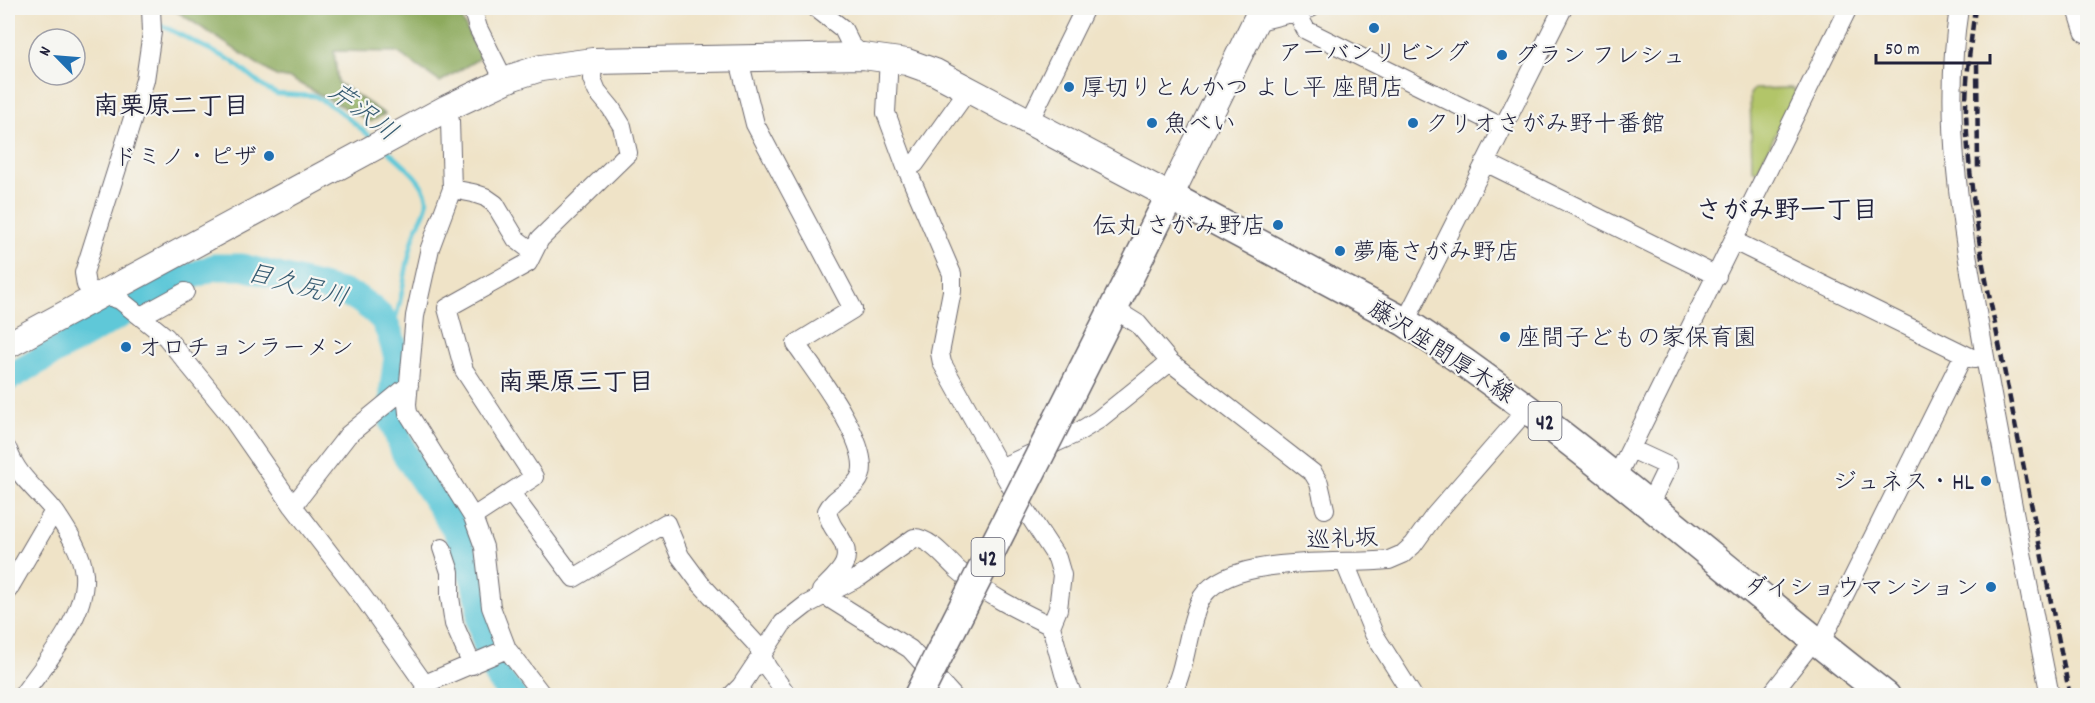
<svg xmlns="http://www.w3.org/2000/svg" width="2095" height="703" font-family="Dekko,'Klee One',sans-serif">
	<style>
		.green { fill: #b2c569; stroke: #6a7452; stroke-width: 1.5 }
		.forest { fill: #8daa5d; stroke: #58664c; stroke-width: 1.5 }
		.lines { fill: none; stroke-linecap: round; stroke-linejoin: round }
		.stream { stroke: #5ec8d8; stroke-width: 4.5 }
		.river { stroke: #5ec8d8; stroke-width: 27 }
		.street-casing { stroke: #6a666c; stroke-width: 20 }
		.secondary-casing { stroke: #6a666c; stroke-width: 28 }
		.primary-casing { stroke: #6a666c; stroke-width: 31 }
		.street { stroke: #fff; stroke-width: 18 }
		.secondary { stroke: #fff; stroke-width: 26 }
		.primary { stroke: #fff; stroke-width: 28 }
		.rail { stroke: #22223b; stroke-width: 4.5; stroke-dasharray: 9 4.5; stroke-linecap: butt }
		.primary-bridge-casing { stroke: #6a666c; stroke-width: 31; stroke-linecap: butt }
		.primary-bridge { stroke: #fff; stroke-width: 28 }
		.poi-dot { fill: #1f6fb2; stroke: #f6f6f2; stroke-width: 2 }
		.labels { text-anchor: middle; stroke-width: 4.5; stroke-linejoin: round; paint-order: stroke }
		.shield { fill: #f6f6f2; stroke: #626272; stroke-width: 1.5 }
		.shield-label { font-size: 22px; font-weight: bold; fill: #22223b }
		.poi-label { font-size: 24px; fill: #22223b; stroke: #f6f6f2; text-anchor: start }
		.street-label { font-size: 24px; fill: #22223b; stroke: #f6f6f2 }
		.neighbourhood-label { font-size: 26px; font-weight: bold; fill: #22223b; stroke: #f6f6f2 }
		.water-label { font-size: 26px; font-style: italic; fill: #375c72; stroke: #f6f6f2 }
	</style>
	<rect width="100%" height="100%" fill="#f6f6f2"/>
	<filter id="ink" filterUnits="userSpaceOnUse"><feTurbulence type="fractalNoise" baseFrequency=".0167" numOctaves="2"/><feDisplacementMap in="SourceGraphic" scale="12" xChannelSelector="R" yChannelSelector="G"/><feConvolveMatrix kernelMatrix="1 2 1 2 8 2 1 2 1" color-interpolation-filters="sRGB"/></filter>
	<filter id="wash" filterUnits="userSpaceOnUse"><feTurbulence type="fractalNoise" baseFrequency=".008" numOctaves="4" result="noise"/><feDisplacementMap in="SourceGraphic" scale="24" xChannelSelector="R" yChannelSelector="G"/><feGaussianBlur stdDeviation="1.35" result="paint"/><feColorMatrix in="noise" values="0 0 0 0 0 0 0 0 0 0 0 0 0 0 0 0 0 1.4 0 .05"/><feComposite in="paint" operator="in"/></filter>
	<g filter="url(#wash)">
		<rect width="100%" height="100%" fill="#efe3c7"/>
		<path class="green" d="M 1790,88 L 1794,89 L 1796,93 L 1758,169 L 1756,171 L 1752,169 L 1750,94 L 1754,89 Z"/>
		<path class="forest" d="M 174,8 L 457,8 L 480,58 L 440,82 L 397,52 L 334,51 L 338,83 L 385,114 L 371,122 L 291,79 L 276,76 L 176,11 Z"/>
		<g class="lines">
			<path class="stream" d="M 157,23 L 232,61 L 265,88 L 277,94 L 315,96 L 338,110 L 372,138
				M 386,149 C 399,161 425,181 427,199 C 428,209 420,220 416,230 C 404,264 404,301 390,334"/>
			<path class="river" d="M 8,378 L 184,279 L 214,267 L 242,267 L 341,292 L 357,298 L 372,309 L 383,319 L 390,334 L 397,357 L 393,387 L 393,423 L 404,452 L 456,530 L 474,580 L 480,605 L 480,623 L 486,645 L 498,677 L 513,696"/>
		</g>
	</g>
	<g filter="url(#ink)">
		<g class="lines">
			<g class="street-casing">
				<path id="street" d="M 151,8 L 152,32 L 145,80 L 84,273 L 86,285 L 92,291 L 120,300 L 166,337 L 229,414 L 293,506 L 363,597 L 433,696
					M 472,8 L 478,28 L 504,80
					M 816,8 L 843,29 L 851,45 L 863,56
					M 1959,8 C 1941,124 1963,232 1983,346 C 2004,463 2027,579 2050,696
					M 1296,11 L 1306,30 L 1502,127
					M 1255,22 L 1311,8
					M 889,58 L 886,113 L 906,167 L 952,274 L 952,291 L 940,353 L 942,363 L 1015,494 L 1057,558 L 1062,575 L 1058,609 L 1051,626
					M 739,60 L 755,124 L 853,309 L 796,344 C 814,370 870,442 861,474 C 857,490 834,496 827,511 C 829,522 834,529 840,537 C 856,562 837,574 821,591 L 824,595 L 910,649 L 953,696
					M 447,108 L 450,121 L 452,189 L 430,248 L 415,316 L 407,404 L 408,413 L 473,517 L 484,547 L 491,607 L 507,649 L 543,696
					M 1029,122 L 1085,8
					M 1485,162 L 1717,276
					M 906,167 L 915,164 L 968,90
					M 452,189 L 473,193 L 485,197 L 495,204 L 516,239 L 533,252
					M 1734,241 L 1974,359
					M 1114,309 L 1138,324 L 1170,362 L 1313,473 L 1319,483 L 1325,509
					M 141,316 L 185,292
					M 1405,322 L 1563,8
					M 1631,449 L 1668,466 L 1649,505
					M 8,450 C 18,478 38,490 55,512 C 67,530 82,552 84,574 C 87,617 45,663 22,696
					M 1000,468 L 1075,434 L 1098,420 L 1170,362
					M 1616,478 L 1848,8
					M 511,493 L 574,578 L 666,523 L 680,556 L 700,583 L 757,645 L 767,667 L 788,696
					M 293,506 L 348,435 L 409,385
					M 473,517 L 534,477 L 464,370 L 447,308 L 528,263 L 540,239 L 628,153 L 622,126 L 611,108 L 597,91 L 592,79 L 593,61
					M 442,548 L 450,572 L 450,597 L 454,624 L 472,665
					M 1345,563 L 1374,634 L 1413,696
					M 8,590 L 54,511
					M 1820,644 L 1964,354
					M 425,684 L 507,649
					M 731,696 L 741,686 L 783,623 L 806,605 L 861,576 L 914,538 C 930,538 946,559 958,570 C 986,595 1018,610 1051,626 L 1064,674 L 1073,696
					M 1171,696 C 1187,666 1186,633 1199,603 C 1219,555 1333,564 1376,561 L 1389,560 L 1403,554 L 1413,545 L 1434,516 L 1528,408
					M 1770,696 L 1814,640"/>
			</g>
			<g class="secondary-casing">
				<path id="secondary" d="M 2081,8 L 2088,30
					M 8,345 L 447,108 L 513,77 L 541,68 L 593,61 L 863,56 L 907,62 L 935,72 L 1170,196 L 1262,8"/>
			</g>
			<g class="primary-casing">
				<path id="primary" d="M 1058,419 L 1170,196 L 1405,322 C 1575,434 1725,572 1886,696"/>
			</g>
			<use href="#street" class="street"/>
			<use href="#secondary" class="secondary"/>
			<use href="#primary" class="primary"/>
			<path class="rail" d="M 1975,8 C 1971,41 1966,75 1966,109 C 1967,161 1975,213 1983,265 L 2070,696
				M 1977,64 L 1978,169"/>
			<g class="primary-bridge-casing">
				<path id="primary-bridge" d="M 918,696 L 1058,419"/>
			</g>
			<use href="#primary-bridge" class="primary-bridge"/>
		</g>
	</g>
	<g class="poi-dot">
		<circle cx="1374" cy="28" r="6"/>
		<circle cx="1502" cy="55" r="6"/>
		<circle cx="1069" cy="87" r="6"/>
		<circle cx="1152" cy="123" r="6"/>
		<circle cx="1413" cy="123" r="6"/>
		<circle cx="269" cy="156" r="6"/>
		<circle cx="1278" cy="225" r="6"/>
		<circle cx="1340" cy="251" r="6"/>
		<circle cx="1505" cy="337" r="6"/>
		<circle cx="126" cy="347" r="6"/>
		<circle cx="1986" cy="481" r="6"/>
		<circle cx="1991" cy="587" r="6"/>
	</g>
	<g class="labels">
		<g class="shield">
			<rect x="1528.5" y="402" width="33" height="38" rx="4.5"/>
			<rect x="971.5" y="538" width="33" height="38" rx="4.5"/>
		</g>
		<g class="shield-label">
			<text x="1545" y="429">42</text>
			<text x="988" y="565">42</text>
		</g>
		<g class="poi-label">
			<text x="1374" y="60" text-anchor="middle">アーバンリビング</text>
			<text x="1514" y="63">グラン フレシュ</text>
			<text x="1081" y="95">厚切りとんかつ よし平 座間店</text>
			<text x="1164" y="131">魚べい</text>
			<text x="1425" y="131">クリオさがみ野十番館</text>
			<text x="257" y="164" text-anchor="end">ドミノ・ピザ</text>
			<text x="1266" y="233" text-anchor="end">伝丸 さがみ野店</text>
			<text x="1352" y="259">夢庵さがみ野店</text>
			<text x="1517" y="345">座間子どもの家保育園</text>
			<text x="138" y="355">オロチョンラーメン</text>
			<text x="1974" y="489" text-anchor="end">ジュネス・HL</text>
			<text x="1979" y="595" text-anchor="end">ダイショウマンション</text>
		</g>
		<g class="street-label">
			<text transform="translate(1442 351) rotate(33)" y="8">藤沢座間厚木線</text>
			<text transform="translate(1342 538) rotate(-3)" y="8">巡礼坂</text>
		</g>
		<g class="neighbourhood-label">
			<text x="171" y="114">南栗原二丁目</text>
			<text x="1787" y="218">さがみ野一丁目</text>
			<text x="576" y="390">南栗原三丁目</text>
		</g>
		<g class="water-label">
			<text transform="translate(364 111) rotate(37)" y="9">芹沢川</text>
			<text transform="translate(298 284) rotate(15)" y="9">目久尻川</text>
		</g>
	</g>
	<rect width="2095" height="703" fill="none" stroke="#f6f6f2" stroke-width="30"/>
	<g transform="translate(57 57) rotate(295)"><circle r="28" fill="#f6f6f2" stroke="#a1a1a9" stroke-width="1.5"/>
	<path d="M0-4.5L10 22L0 15L-10 22Z" fill="#1f6fb2"/>
	<text y="-9" font-size="16" font-weight="bold" text-anchor="middle" fill="#22223b">N</text>
	</g>
	<path d="M1876 54v9h114v-9" fill="none" stroke="#22223b" stroke-width="3"/>
	<text x="1885" y="54" font-size="18" fill="#22223b" stroke="#f6f6f2" stroke-width="4.5" paint-order="stroke">50 m</text>
</svg>
